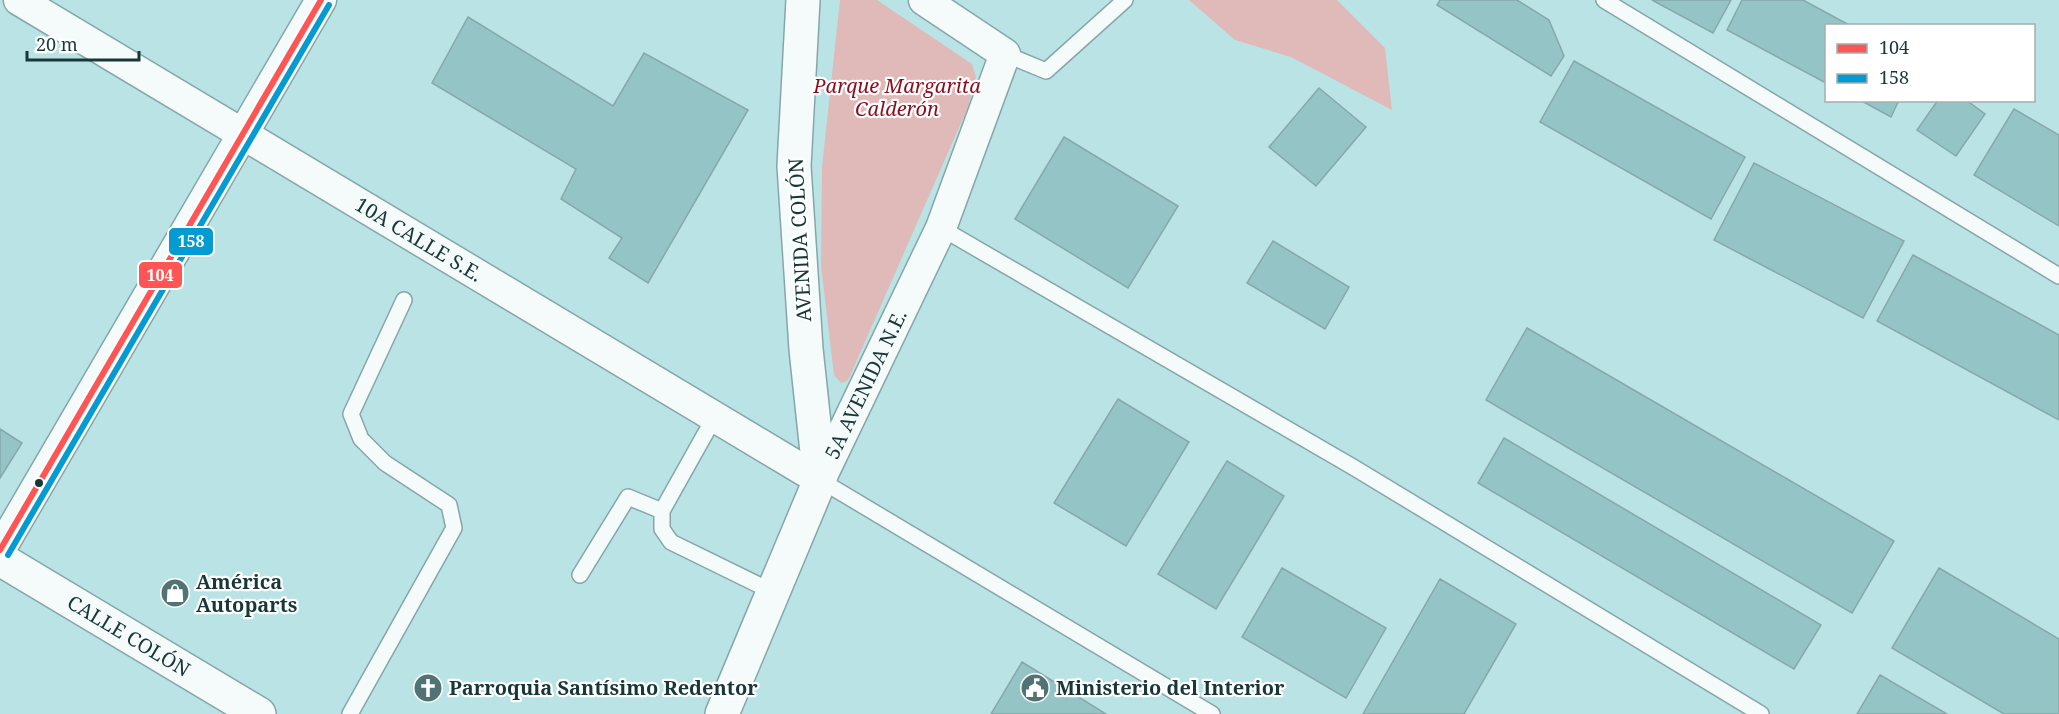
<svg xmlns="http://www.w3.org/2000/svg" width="2059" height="714" font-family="'Noto Serif',serif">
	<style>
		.green { fill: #dfbab9 }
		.building { fill: #95c4c7; stroke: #87a8aa; stroke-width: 1.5 }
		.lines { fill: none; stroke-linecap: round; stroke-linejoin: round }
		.lane-casing { stroke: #86a6a8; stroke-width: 18 }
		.street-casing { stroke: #86a6a8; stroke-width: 33 }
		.secondary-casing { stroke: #86a6a8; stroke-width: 36 }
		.lane { stroke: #f5fbfb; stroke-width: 15 }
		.street { stroke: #f5fbfb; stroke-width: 30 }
		.secondary { stroke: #f5fbfb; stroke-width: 33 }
		.bus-1-casing { stroke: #fff; stroke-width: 10 }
		.bus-2-casing { stroke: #fff; stroke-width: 10 }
		.bus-1 { stroke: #f55; stroke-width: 6 }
		.bus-2 { stroke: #049bd3; stroke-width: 6 }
		.bus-dot { fill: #183739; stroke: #fff; stroke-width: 2 }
		.labels { text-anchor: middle; stroke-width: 4.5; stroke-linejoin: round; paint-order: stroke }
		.park-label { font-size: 20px; font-style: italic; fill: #890f1f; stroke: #fff }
		.street-label { font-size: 20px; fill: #183739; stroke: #fff }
		.poi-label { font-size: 20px; font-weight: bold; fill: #183739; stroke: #fff; text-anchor: start }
		.line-badge { stroke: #fff; stroke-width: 2 }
		.badge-label { font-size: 16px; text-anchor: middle; font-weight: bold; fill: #fff }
	</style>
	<rect width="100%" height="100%" fill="#bae3e6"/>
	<path class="green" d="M 840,0 L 877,0 L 972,64 L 976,77 L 968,107 L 850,376 L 847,381 L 841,383 L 834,375 L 821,266 L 822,167 Z
		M 1189,0 L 1337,0 L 1385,48 L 1392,110 L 1291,57 L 1235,40 Z"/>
	<path class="building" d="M 1440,0 L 1517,0 L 1549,20 L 1564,56 L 1551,76 L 1437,5 Z
		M 1652,0 L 1731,0 L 1713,33 Z
		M 1742,0 L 1803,0 L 1851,26 L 1826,26 L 1826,83 L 1727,30 Z
		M 468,17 L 613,106 L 644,53 L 748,110 L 648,283 L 609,258 L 622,238 L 561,199 L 576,169 L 432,83 Z
		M 1574,61 L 1745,157 L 1711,219 L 1540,122 Z
		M 1319,88 L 1366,127 L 1316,186 L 1269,147 Z
		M 1860,100 L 1899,100 L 1891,117 Z
		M 1938,100 L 1966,100 L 1985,114 L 1956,156 L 1917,130 Z
		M 2014,109 L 2059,135 L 2059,226 L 1974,175 Z
		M 1064,137 L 1178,206 L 1128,288 L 1015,219 Z
		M 1754,163 L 1904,241 L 1863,318 L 1714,240 Z
		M 1273,241 L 1349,287 L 1325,329 L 1247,283 Z
		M 1913,255 L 2059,335 L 2059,420 L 1877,321 Z
		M 1527,328 L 1894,541 L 1852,613 L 1486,400 Z
		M 1118,399 L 1189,442 L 1126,546 L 1054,503 Z
		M 0,429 L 22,443 L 0,478 Z
		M 1504,438 L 1821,625 L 1794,669 L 1478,483 Z
		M 1227,461 L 1284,496 L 1216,609 L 1158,574 Z
		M 1282,568 L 1386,628 L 1346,698 L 1242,637 Z
		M 1939,568 L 2059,639 L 2059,714 L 2004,714 L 1892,648 Z
		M 1440,579 L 1516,624 L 1464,714 L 1363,714 Z
		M 1022,662 L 1106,714 L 991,714 Z
		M 1880,675 L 1947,714 L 1857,714 Z"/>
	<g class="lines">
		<g class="lane-casing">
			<path id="lane" d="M 1604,0 L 2059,276
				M 1005,54 L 1046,71 L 1125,0
				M 941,228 L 1353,467 L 1761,714
				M 714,418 L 662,511 L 662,529 L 671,542 L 773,592
				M 820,480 L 1212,714
				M 580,575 L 628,497 L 662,511
				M 350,714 L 454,528 L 449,505 L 385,463 L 361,439 L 351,414 L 404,300"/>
		</g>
		<g class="street-casing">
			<g id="street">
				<path id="s1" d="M 19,0 L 820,480 L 941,228 L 1005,54 L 924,0"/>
				<path d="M 0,550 L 321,0"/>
			</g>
		</g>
		<g class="secondary-casing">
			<g id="secondary">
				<path id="s2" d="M 0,559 L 259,714"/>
				<path d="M 722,714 L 820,480 L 806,349 L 794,166 L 803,0"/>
			</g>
		</g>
		<use href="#lane" class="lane"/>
		<use href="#street" class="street"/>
		<use href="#secondary" class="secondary"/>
		<g class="bus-1-casing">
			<path id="bus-1" d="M 0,550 L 321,0"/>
		</g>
		<g class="bus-2-casing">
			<path id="bus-2" d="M 8,555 L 329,5"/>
		</g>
		<use href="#bus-1" class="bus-1"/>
		<use href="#bus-2" class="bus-2"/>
	</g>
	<defs>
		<g id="shop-disc" transform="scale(1.5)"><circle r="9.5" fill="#517376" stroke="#fff"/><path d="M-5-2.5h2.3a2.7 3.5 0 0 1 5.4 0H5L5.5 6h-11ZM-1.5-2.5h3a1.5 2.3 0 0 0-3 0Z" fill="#fff"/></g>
		<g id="church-disc" transform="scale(1.5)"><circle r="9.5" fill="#517376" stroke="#fff"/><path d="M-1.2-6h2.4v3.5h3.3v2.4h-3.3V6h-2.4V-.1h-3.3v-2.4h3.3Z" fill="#fff"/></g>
		<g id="civic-disc" transform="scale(1.5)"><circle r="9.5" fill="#517376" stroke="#fff"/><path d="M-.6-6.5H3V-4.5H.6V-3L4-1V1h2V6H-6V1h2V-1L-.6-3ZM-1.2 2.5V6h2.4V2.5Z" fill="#fff"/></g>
	</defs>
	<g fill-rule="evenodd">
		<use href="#shop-disc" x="175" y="593"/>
		<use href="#church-disc" x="428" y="688"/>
		<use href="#civic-disc" x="1035" y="688"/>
	</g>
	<circle class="bus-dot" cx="39" cy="483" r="5"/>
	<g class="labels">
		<g class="park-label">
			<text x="897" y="93">Parque Margarita<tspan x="897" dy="23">Calderón</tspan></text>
		</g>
		<g class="street-label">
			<text transform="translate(800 240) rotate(-93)" y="7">AVENIDA COLÓN</text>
			<text dy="7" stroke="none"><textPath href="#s1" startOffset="466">10A CALLE S.E.</textPath></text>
			<text dy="7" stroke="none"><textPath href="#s1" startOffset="1040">5A AVENIDA N.E.</textPath></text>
			<text dy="7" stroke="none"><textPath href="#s2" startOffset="150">CALLE COLÓN</textPath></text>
		</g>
		<g class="poi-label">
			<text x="196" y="589">América<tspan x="196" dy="23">Autoparts</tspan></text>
			<text x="449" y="695">Parroquia Santísimo Redentor</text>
			<text x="1056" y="695">Ministerio del Interior</text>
		</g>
	</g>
	<g class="line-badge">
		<rect x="168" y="227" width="46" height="29" rx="6" fill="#049bd3"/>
		<rect x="138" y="261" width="45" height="28" rx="6" fill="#f55"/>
	</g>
	<g class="badge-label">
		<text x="191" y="247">158</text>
		<text x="160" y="281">104</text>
	</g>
	<rect x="1825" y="24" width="210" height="78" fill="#ffffff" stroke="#a3afb0" stroke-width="1.5"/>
	<rect x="1837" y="44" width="30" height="9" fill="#ff5555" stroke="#a3afb0" stroke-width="1.5"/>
	<text x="1879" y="54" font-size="18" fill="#183739">104</text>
	<rect x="1837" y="74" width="30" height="9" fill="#049bd3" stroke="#a3afb0" stroke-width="1.5"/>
	<text x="1879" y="84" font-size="18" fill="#183739">158</text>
	<path d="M27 51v9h112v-9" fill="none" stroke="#183739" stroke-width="3"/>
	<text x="36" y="51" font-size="18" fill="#183739" stroke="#ffffff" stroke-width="4.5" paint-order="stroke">20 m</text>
</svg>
